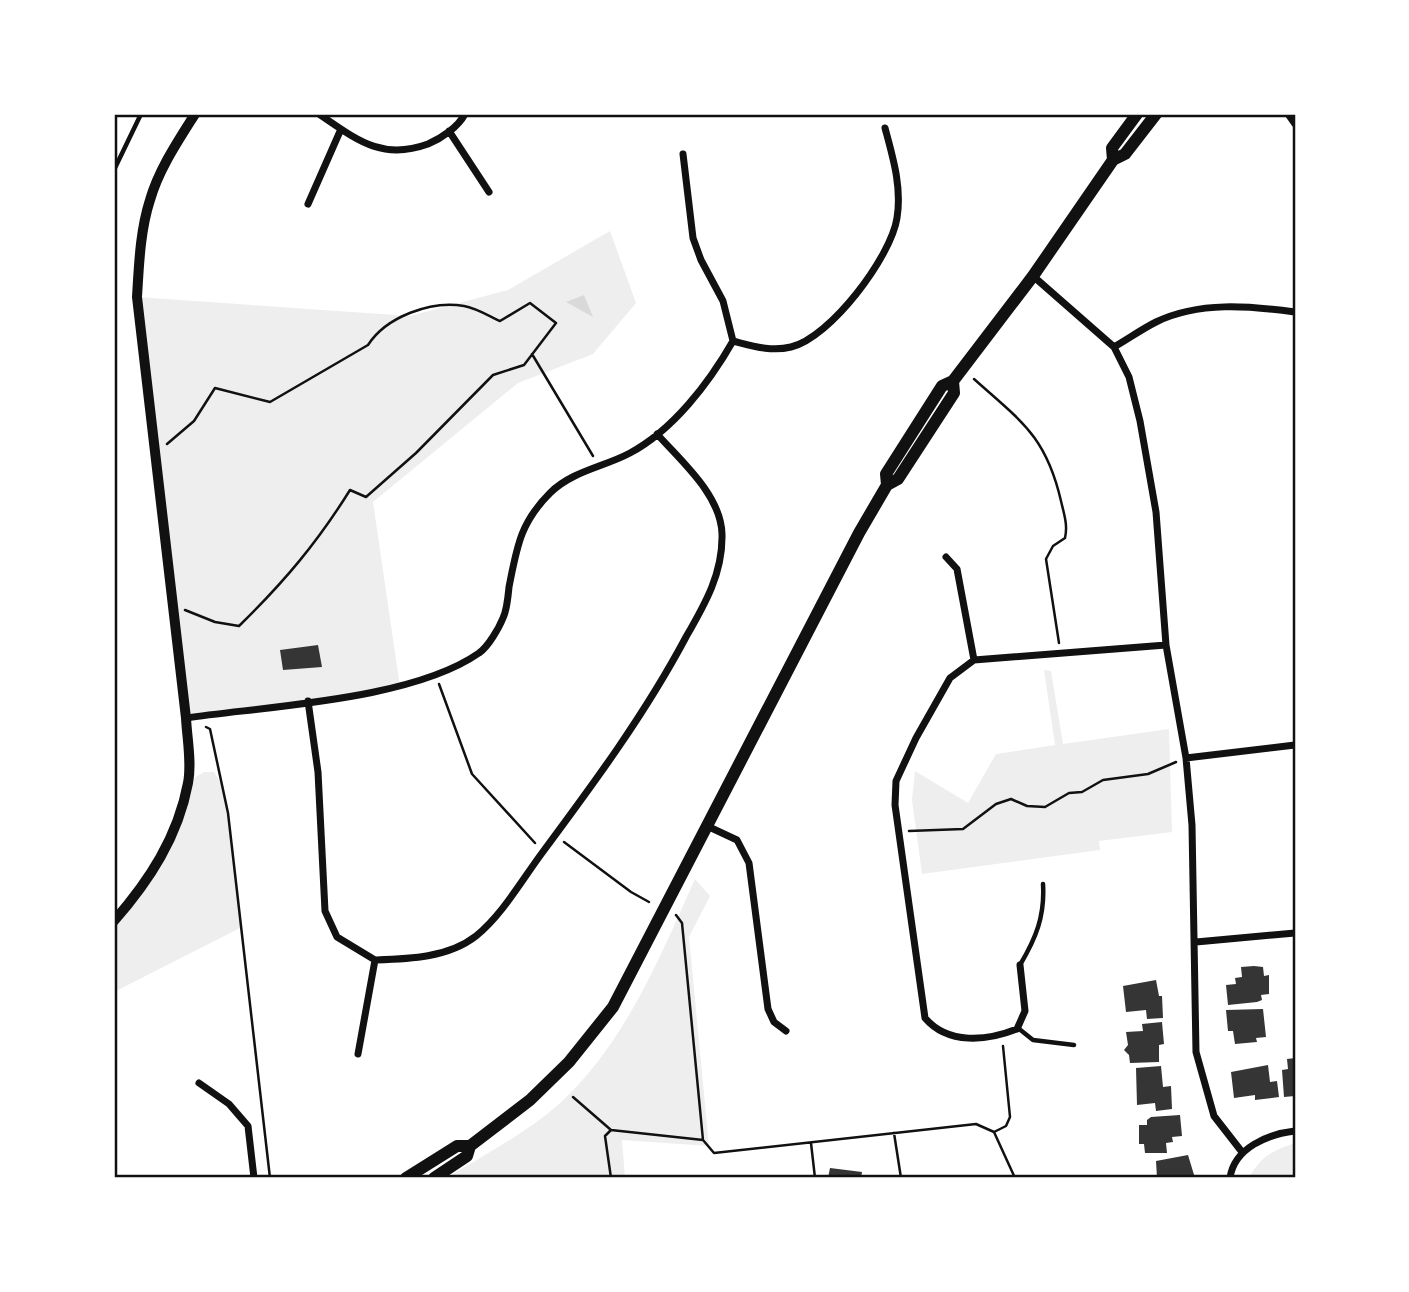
<svg xmlns="http://www.w3.org/2000/svg" width="1409" height="1292" font-family="Inter,sans-serif">
	<style>
		.green { fill: #eee }
		.water { fill: #d9d9d9 }
		.building { fill: #353535 }
		.lines { fill: none; stroke-linecap: round; stroke-linejoin: round }
		.path { stroke: #111; stroke-width: 2.5 }
		.service { stroke: #111; stroke-width: 4.5 }
		.minor { stroke: #111; stroke-width: 7 }
		.tertiary { stroke: #111; stroke-width: 10 }
		.secondary { stroke: #111; stroke-width: 12 }
		.neatline { fill: none; stroke: #111; stroke-width: 2.5 }
	</style>
	<rect width="100%" height="100%" fill="#fff"/>
	<path class="green" d="M 610,231 L 636,303 L 593,354 L 518,383 L 373,502 L 400,687 L 186,718 L 137,297 L 410,316 L 508,290 Z
		M 1044,670 L 1051,671 L 1063,744 L 1169,729 L 1172,832 L 1099,841 L 1100,850 L 922,874 L 912,800 L 915,771 L 968,803 L 996,754 L 1055,745 Z
		M 204,772 L 214,772 L 224,789 L 242,927 L 114,992 L 114,921 L 166,850 L 189,781 Z
		M 695,879 L 710,896 L 689,937 L 709,1146 L 622,1140 L 625,1178 L 447,1178 C 483,1155 526,1133 558,1105 C 625,1044 659,959 695,879 Z
		M 1295,1143 L 1295,1178 L 1249,1178 C 1260,1157 1273,1150 1295,1143 Z"/>
	<path class="water" d="M 584,295 L 593,317 L 566,302 Z"/>
	<path class="building" d="M 318,645 L 322,667 L 283,670 L 280,650 Z
		M 1254,966 L 1263,967 L 1264,976 L 1269,975 L 1269,994 L 1261,995 L 1262,1000 L 1257,1002 L 1228,1005 L 1226,985 L 1236,984 L 1235,978 L 1242,977 L 1241,967 Z
		M 1156,980 L 1159,996 L 1162,996 L 1163,1018 L 1147,1019 L 1146,1010 L 1126,1012 L 1123,986 Z
		M 1263,1009 L 1266,1037 L 1256,1038 L 1257,1042 L 1235,1044 L 1233,1031 L 1228,1031 L 1226,1010 Z
		M 1162,1022 L 1164,1044 L 1159,1045 L 1159,1062 L 1130,1063 L 1129,1055 L 1124,1050 L 1128,1045 L 1126,1032 L 1143,1031 L 1142,1024 Z
		M 1295,1058 L 1295,1096 L 1284,1097 L 1282,1070 L 1288,1069 L 1287,1059 Z
		M 1268,1065 L 1270,1082 L 1277,1081 L 1279,1097 L 1255,1100 L 1255,1095 L 1234,1098 L 1231,1072 Z
		M 1161,1066 L 1163,1087 L 1171,1086 L 1172,1109 L 1156,1111 L 1155,1103 L 1137,1105 L 1136,1068 Z
		M 1180,1115 L 1182,1136 L 1172,1137 L 1173,1142 L 1166,1143 L 1167,1153 L 1145,1153 L 1144,1144 L 1139,1144 L 1139,1125 L 1147,1125 L 1147,1120 L 1151,1117 Z
		M 1188,1155 L 1195,1178 L 1157,1178 L 1156,1161 Z
		M 830,1168 L 862,1172 L 861,1178 L 828,1178 Z"/>
	<g class="lines">
		<path class="path" d="M 532,354 L 593,456
			M 974,379 C 1021,421 1046,436 1061,501 C 1064,514 1068,525 1065,538 L 1053,546 L 1046,559 L 1059,643
			M 167,444 L 194,421 L 215,388 L 270,402 L 368,345 C 386,317 431,300 464,306 C 476,308 489,316 500,321 L 530,303 L 556,323 L 524,365 L 493,375 L 416,453 L 366,497 L 350,490 C 317,543 284,582 239,626 L 215,622 L 185,610
			M 439,684 L 472,774 L 535,843
			M 206,727 L 210,729 L 228,813 L 270,1178
			M 909,831 L 963,829 L 996,804 L 1011,799 L 1027,806 L 1045,807 L 1069,793 L 1082,792 L 1103,780 L 1148,774 L 1176,762
			M 564,842 L 631,892 L 649,902
			M 676,915 L 682,923 L 703,1140 L 714,1153 L 976,1124 L 994,1132 L 1015,1178
			M 573,1097 L 611,1130 L 703,1140
			M 610,1131 L 605,1136 L 611,1178
			M 994,1132 L 1006,1126 L 1010,1117 L 1003,1046
			M 894,1133 L 901,1178
			M 811,1143 L 815,1178"/>
		<path class="service" d="M 114,170 L 141,114
			M 1020,965 C 1036,938 1045,916 1043,884
			M 1018,1028 L 1033,1040 L 1074,1045"/>
		<path class="minor" d="M 319,114 C 356,139 381,161 428,144 C 442,138 458,127 465,114
			M 1288,114 L 1295,124
			M 449,131 L 489,192
			M 683,154 L 693,238 L 701,260 L 723,301 L 733,341
			M 308,204 L 341,129
			M 1033,276 L 1114,347 L 1129,377 L 1140,421 L 1156,512 L 1166,645 L 1186,758 L 1192,825 L 1196,1052 L 1214,1116 L 1242,1152
			M 733,341 C 753,346 771,352 791,347 C 830,338 891,257 897,218 C 902,187 893,158 885,128
			M 1114,347 C 1128,339 1142,329 1156,322 C 1199,301 1250,306 1295,312
			M 946,557 L 957,569 L 974,660
			M 308,701 L 318,772 L 325,911 L 337,937 L 375,960 L 358,1054
			M 186,718 C 268,706 412,700 479,653 C 488,647 499,628 503,618 C 507,610 508,597 509,587 C 517,547 520,523 550,493 C 572,471 604,467 630,453 C 673,430 709,383 733,341
			M 1186,758 L 1295,745
			M 707,826 L 737,840 L 749,863 L 768,1009 L 774,1022 L 786,1031
			M 1196,942 L 1295,933
			M 375,960 C 408,959 448,958 476,936 C 502,915 522,880 542,853 C 594,783 645,714 686,637 C 705,604 723,573 722,534 C 721,495 681,461 657,434
			M 1020,965 L 1025,1011 L 1017,1029 C 987,1041 948,1045 925,1018 L 895,805 L 896,781 L 916,738 L 950,678 L 974,660 L 1166,645
			M 199,1083 L 229,1104 L 248,1126 L 254,1178
			M 1230,1178 C 1234,1148 1268,1134 1295,1131"/>
		<path class="tertiary" d="M 114,921 C 149,881 178,837 188,783 C 192,763 187,738 186,718 L 137,297 C 139,265 140,231 150,200 C 159,169 178,141 195,114"/>
		<path class="secondary" d="M 1113,160 L 1112,148 L 1137,114
			M 887,485 L 886,474 L 942,386 L 953,381 L 1033,276 L 1113,160 L 1125,154 L 1156,114
			M 406,1178 L 457,1146 L 470,1146 L 530,1100 L 569,1062 L 613,1007 L 859,533 L 887,485 L 898,479 L 954,393 L 953,381
			M 434,1178 L 467,1156 L 470,1146"/>
	</g>
	<rect width="1409" height="1292" fill="none" stroke="#ffffff" stroke-width="231"/>
	<rect x="116" y="116" width="1178" height="1060" class="neatline"/>
</svg>
